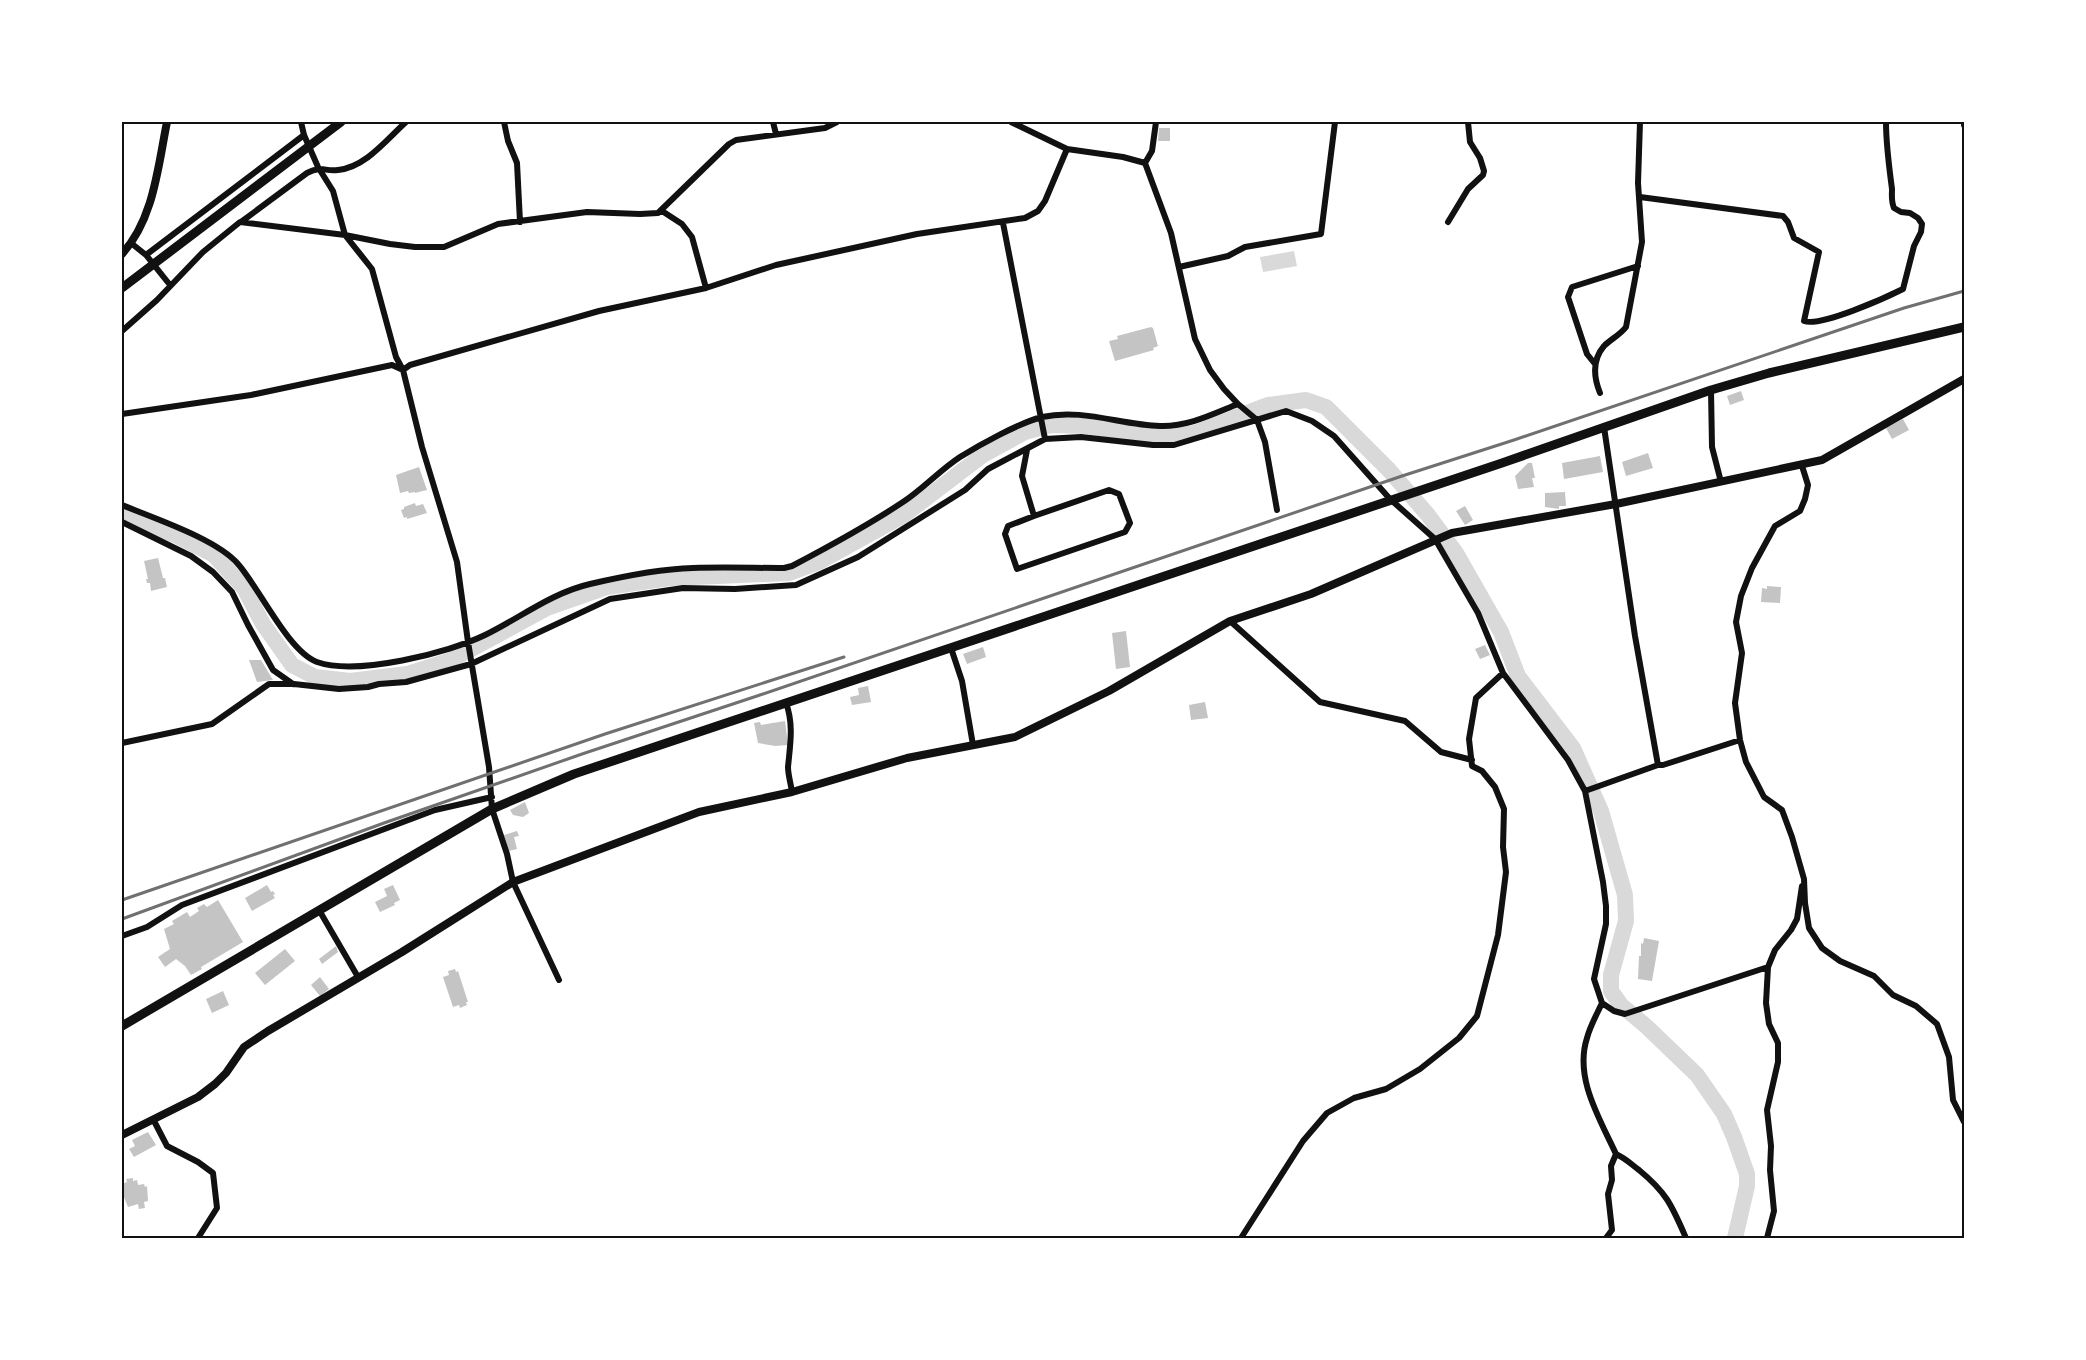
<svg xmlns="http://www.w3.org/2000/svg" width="2086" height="1360" font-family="'Noto Serif',serif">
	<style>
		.water { fill: #d9d9d9 }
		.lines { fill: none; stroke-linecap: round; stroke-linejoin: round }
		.river { stroke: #d9d9d9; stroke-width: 16 }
		.building { fill: #c4c4c4 }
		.minor { stroke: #111; stroke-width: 6 }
		.tertiary { stroke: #111; stroke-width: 8 }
		.secondary { stroke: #111; stroke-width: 8 }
		.primary { stroke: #111; stroke-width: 9 }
		.trunk { stroke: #111; stroke-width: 9 }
		.rail { stroke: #707070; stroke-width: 3 }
		.neatline { fill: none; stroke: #111; stroke-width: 2 }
	</style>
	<rect width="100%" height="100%" fill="#fff"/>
	<path class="water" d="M 1294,251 L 1297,266 L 1263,272 L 1260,257 Z"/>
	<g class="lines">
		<path class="river" d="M 122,515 L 175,535 L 214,555 L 244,588 L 263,624 L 292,665 L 315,677 L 350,681 L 407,674 L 451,660 L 547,608 L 607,587 L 670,578 L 789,573 L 819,562 L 904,515 L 983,455 L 1025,432 L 1051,425 L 1087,426 L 1143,435 L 1171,437 L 1195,433 L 1268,405 L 1306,400 L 1326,407 L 1389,470 L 1428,515 L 1456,553 L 1501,632 L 1518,676 L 1573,748 L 1601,811 L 1625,895 L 1626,921 L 1611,975 L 1611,991 L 1621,1005 L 1647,1027 L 1697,1075 L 1724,1114 L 1734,1137 L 1747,1174 L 1747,1186 L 1735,1238"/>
	</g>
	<path class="building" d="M 1159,128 L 1170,128 L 1170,141 L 1158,141 Z
		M 1151,327 L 1153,328 L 1158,346 L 1153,348 L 1154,350 L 1115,361 L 1109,341 L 1118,339 L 1117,336 Z
		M 1741,391 L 1744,400 L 1730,405 L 1727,396 Z
		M 1903,419 L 1909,430 L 1892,439 L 1886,428 Z
		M 1648,453 L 1653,468 L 1626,476 L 1622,462 Z
		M 1600,456 L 1603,472 L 1564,479 L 1562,463 Z
		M 1528,463 L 1532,463 L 1535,478 L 1532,478 L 1534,487 L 1518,489 L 1515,476 Z
		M 419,467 L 427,490 L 415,493 L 415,492 L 409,493 L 408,491 L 400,493 L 396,475 Z
		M 1565,492 L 1566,506 L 1559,506 L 1559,509 L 1545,507 L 1545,493 Z
		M 415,503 L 416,506 L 423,504 L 427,513 L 407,519 L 407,517 L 404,518 L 401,510 L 404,509 L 404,507 Z
		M 1465,506 L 1473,520 L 1465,525 L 1456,511 Z
		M 158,558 L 163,578 L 165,578 L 167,587 L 151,591 L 150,583 L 147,583 L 146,579 L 148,579 L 144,561 Z
		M 1767,586 L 1781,587 L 1780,603 L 1761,602 L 1762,588 L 1767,589 Z
		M 1126,631 L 1130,667 L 1116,669 L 1112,633 Z
		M 1485,645 L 1490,655 L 1480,659 L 1475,649 Z
		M 983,647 L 986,657 L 967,664 L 963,654 Z
		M 249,660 L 261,660 L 273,680 L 257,682 Z
		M 868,686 L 871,702 L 852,705 L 850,697 L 859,695 L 858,688 Z
		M 1205,702 L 1208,718 L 1191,720 L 1189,705 Z
		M 785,721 L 788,745 L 775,746 L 758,743 L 754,723 L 760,722 L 761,725 Z
		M 525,802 L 529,813 L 523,817 L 513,815 L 510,810 Z
		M 517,831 L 519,836 L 514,837 L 517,849 L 509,851 L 504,835 Z
		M 267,885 L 271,892 L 273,891 L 275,894 L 273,895 L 275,898 L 252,911 L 245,898 Z
		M 393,885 L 400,900 L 394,903 L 395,905 L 380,912 L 375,902 L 387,896 L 384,889 Z
		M 218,900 L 243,942 L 201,967 L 202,969 L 191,975 L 185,966 L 176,959 L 165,967 L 158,957 L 170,949 L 164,929 L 174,924 L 172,921 L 187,912 L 190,917 L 199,911 L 197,908 L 204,904 L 207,907 Z
		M 1644,938 L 1659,941 L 1652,981 L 1638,979 L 1639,956 L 1641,956 L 1641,943 L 1643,944 Z
		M 336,946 L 338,952 L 322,964 L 319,959 Z
		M 285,949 L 295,961 L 265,985 L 255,973 Z
		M 455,969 L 456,972 L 458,971 L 468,1002 L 466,1002 L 467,1005 L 460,1008 L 459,1005 L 453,1007 L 443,977 L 449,975 L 448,971 Z
		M 320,977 L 329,989 L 320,996 L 311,985 Z
		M 223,991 L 229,1005 L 212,1013 L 206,999 Z
		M 148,1132 L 156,1145 L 134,1157 L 129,1149 L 135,1146 L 132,1140 Z
		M 133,1178 L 133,1181 L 137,1180 L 138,1185 L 144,1184 L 145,1187 L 147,1186 L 148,1201 L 144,1202 L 145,1208 L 139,1209 L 138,1204 L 128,1207 L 123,1195 L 122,1196 L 122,1184 L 127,1182 L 126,1179 Z"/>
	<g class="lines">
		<path class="minor" d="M 301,122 L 304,135 L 318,167 L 333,191 L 345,235 L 372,269 L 396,357 L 403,370 L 422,447 L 457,562 L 468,642 L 489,767 L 492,809 L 507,854 L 513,882 L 559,980
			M 504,122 L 508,141 L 517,163 L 520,222
			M 773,122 L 776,134
			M 1011,122 L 1067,149 L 1123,157 L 1145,163 L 1171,233 L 1195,339 L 1210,370 L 1224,389 L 1238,404 L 1257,420 L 1265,442 L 1277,510
			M 1964,122 L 1964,125
			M 1145,163 L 1152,151 L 1156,122
			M 1640,197 L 1783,216 L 1788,222 L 1794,238 L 1819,252 L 1804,321 C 1821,327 1885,298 1903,289 L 1914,246 L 1921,232 L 1922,224 L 1918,218 L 1910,213 L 1901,212 L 1894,208 C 1891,201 1892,196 1892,189 C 1889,166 1886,145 1886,122
			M 662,211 L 682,224 L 692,237 L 706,288
			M 241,222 L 307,173 C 323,165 324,172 338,170 C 366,167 387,139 406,122
			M 1448,222 L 1468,189 L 1483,175 L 1484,171 L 1480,158 L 1470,142 L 1468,122
			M 1003,223 L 1045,439
			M 131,243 L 146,255 L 170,285
			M 146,255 L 304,135
			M 1179,267 L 1228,256 L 1245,247 L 1321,234 L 1335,122
			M 122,331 L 157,300 L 203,252 L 240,222 L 345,235 L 390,244 L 415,247 L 444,247 L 498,224 L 587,212 L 640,214 L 658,213 L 729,144 L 736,140 L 825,128 L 837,122
			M 1595,364 L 1587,354 L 1568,297 L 1572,287 L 1638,266
			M 1711,390 L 1712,447 L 1721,482
			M 1600,393 C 1594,378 1592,360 1604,346 C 1611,339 1620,335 1626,327 L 1642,242 L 1638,183 L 1640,122
			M 122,414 L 251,395 L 392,365 L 403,370 L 410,365 L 599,311 L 706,288 L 776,265 L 917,234 L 1025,218 L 1038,211 L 1045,201 L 1067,149
			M 1027,450 L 1022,476 L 1034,516 L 1109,490 L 1119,494 L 1130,523 L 1125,532 L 1017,569 L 1005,534 L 1008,526 L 1034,516
			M 1802,466 L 1808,485 L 1805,499 L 1800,511 L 1775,526 L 1752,568 L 1741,596 L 1736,622 L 1742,653 L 1735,703 L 1740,740 L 1746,762 L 1764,797 L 1782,810 L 1792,837 L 1804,879 L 1805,903 L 1809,928 L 1822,948 L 1840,961 L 1874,976 L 1893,995 L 1916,1006 L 1937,1024 L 1949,1057 L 1953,1100 L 1964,1122
			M 122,505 C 153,518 217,539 238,564 C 260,589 288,651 317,662 C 357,676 448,653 485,635 C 520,618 551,593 590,584 C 624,576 659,569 693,568 C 724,567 754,568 784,568 L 792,566 C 830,546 867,526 903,502 C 923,489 940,470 960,457 C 981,444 1019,423 1042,417 C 1082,408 1121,425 1160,426 C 1188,427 1213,414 1238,404
			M 122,522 L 191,556 L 213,572 L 232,592 L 248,625 L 273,670 L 293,684
			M 1230,621 L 1320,702 L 1405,721 L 1441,752 L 1472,760
			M 951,648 L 962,681 L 973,745
			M 786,703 C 794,724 790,746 788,767 C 788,775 791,784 792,792
			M 122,743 L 212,724 L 269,684 L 294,684 L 339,689 L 368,687 L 379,684 L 406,682 L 471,664 L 610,599 L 683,588 L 735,589 L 796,585 L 858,557 L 965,490 L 988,469 L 1045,439 L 1081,437 L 1153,445 L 1174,445 L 1286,411 L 1312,421 L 1334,436 L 1390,499 L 1435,539 L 1478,613 L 1503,673 L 1568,760 L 1585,791 L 1603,882 L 1606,906 L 1606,924 L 1594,979 L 1602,1003 C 1597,1014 1590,1026 1587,1038 C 1574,1078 1600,1119 1616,1154 L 1611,1166 L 1612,1180 L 1608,1194 L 1612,1230 L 1606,1238
			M 1658,765 L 1663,765 L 1740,740
			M 1585,791 L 1658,765 L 1635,636 L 1604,427
			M 319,910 L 358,977
			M 122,936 L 147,927 L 182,905 L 435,810 L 492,797
			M 1602,1003 L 1614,1011 L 1625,1014 L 1768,967
			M 153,1119 L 167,1146 L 198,1162 L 213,1173 L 217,1208 L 198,1238
			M 1616,1154 C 1625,1158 1631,1164 1639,1170 C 1667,1193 1672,1206 1686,1238
			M 1241,1238 L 1303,1141 L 1327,1113 L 1354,1098 L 1386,1089 L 1420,1069 L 1459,1038 L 1477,1016 L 1498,935 L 1506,872 L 1503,847 L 1504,809 L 1495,787 L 1482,771 L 1472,766 L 1469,739 L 1476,698 L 1503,673
			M 1767,1238 L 1774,1211 L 1770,1170 L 1771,1146 L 1767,1110 L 1778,1062 L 1778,1043 L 1769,1024 L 1766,1003 L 1768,967 L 1775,950 L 1791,930 L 1797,919 L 1802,886"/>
		<path class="tertiary" d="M 122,254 C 154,219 158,166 167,122"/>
		<path class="secondary" d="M 122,1135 L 198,1097 L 215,1084 L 226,1073 L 244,1047 L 268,1031 L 402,952 L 513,882 L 699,812 L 792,792 L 907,758 L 1015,737 L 1109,691 L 1230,621 L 1311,594 L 1452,533 L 1616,504 L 1822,460 L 1964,379"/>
		<path class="primary" d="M 122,1026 L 492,809 L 574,774 L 1502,463 L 1711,390 L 1769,373 L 1964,327"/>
		<path class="trunk" d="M 122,288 L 341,122"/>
		<path class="rail" d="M 122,900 L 605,734 L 844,657
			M 122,919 L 384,823 L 585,753 L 757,696 L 1402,476 L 1514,440 L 1904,308 L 1964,291"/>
	</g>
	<rect width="2086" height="1360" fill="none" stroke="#ffffff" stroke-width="246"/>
	<rect x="123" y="123" width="1840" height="1114" class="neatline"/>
</svg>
